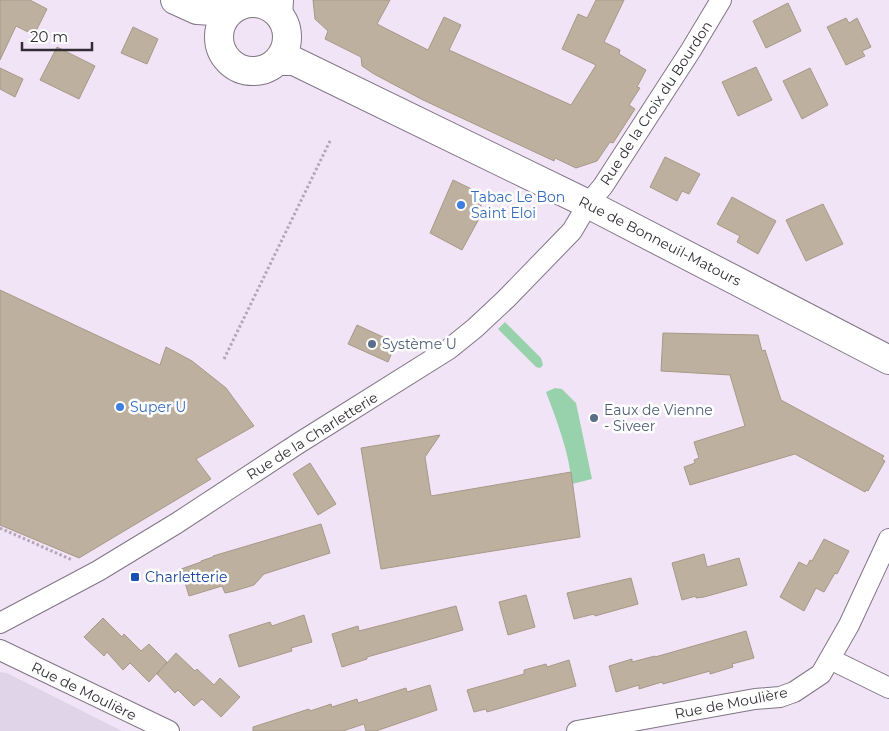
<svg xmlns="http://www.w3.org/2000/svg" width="889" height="731" font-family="Montserrat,sans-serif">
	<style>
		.education { fill: #e0d4e8 }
		.green { fill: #97d2ac }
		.building { fill: #beb09e; stroke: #a79988 }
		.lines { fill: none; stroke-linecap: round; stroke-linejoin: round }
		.street-casing { stroke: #817585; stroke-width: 22 }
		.secondary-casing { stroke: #817585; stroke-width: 30 }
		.path { stroke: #b2a7b6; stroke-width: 3; stroke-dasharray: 2.5 2.5; stroke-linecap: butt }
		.street { stroke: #fff; stroke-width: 20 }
		.secondary { stroke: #fff; stroke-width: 28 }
		.shop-dot { fill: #3f7fe0; stroke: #fff; stroke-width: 2 }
		.service-dot { fill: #5c6f8a; stroke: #fff; stroke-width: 2 }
		.transit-dot { fill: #1a4fb4; stroke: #fff; stroke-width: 2 }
		.labels { text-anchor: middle; stroke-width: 5; stroke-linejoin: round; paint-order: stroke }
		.street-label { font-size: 14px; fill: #322d34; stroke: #fff }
		.shop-label { font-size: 14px; fill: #366cbe; stroke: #fff; text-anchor: start }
		.service-label { font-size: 14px; fill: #4e5e75; stroke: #fff; text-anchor: start }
		.transit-label { font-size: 14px; fill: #164399; stroke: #fff; text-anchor: start }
	</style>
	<rect width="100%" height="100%" fill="#f2e4f7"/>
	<path class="education" d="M 0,672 L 7,673 L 122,731 L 0,731 Z"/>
	<path class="green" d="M 505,322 L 541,358 L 543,365 L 540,368 L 536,367 L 498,329 Z
		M 555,388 L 562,389 L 576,403 L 592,479 L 572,484 C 569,452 557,421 546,392 Z"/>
	<path class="building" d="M 0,0 L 30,0 L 47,9 L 34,35 L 16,26 L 0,60 Z
		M 313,0 L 390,0 L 377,24 L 428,50 L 444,17 L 461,25 L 449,50 L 571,105 L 596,65 L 562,49 L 578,14 L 587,18 L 596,0 L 624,0 L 604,42 L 620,50 L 619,54 L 646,70 L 637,87 L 640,88 L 629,105 L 635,109 L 613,143 L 610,142 L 597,161 L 576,168 L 555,158 L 554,161 L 423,100 L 374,74 L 362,66 L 361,57 L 325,39 L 328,31 L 315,19 Z
		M 788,3 L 801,31 L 766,48 L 753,21 Z
		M 846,18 L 849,23 L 857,18 L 871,47 L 862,51 L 865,56 L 846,65 L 827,27 Z
		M 133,27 L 158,39 L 147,64 L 121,53 Z
		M 57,47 L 95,66 L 79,99 L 40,80 Z
		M 756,67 L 772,100 L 738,116 L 722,82 Z
		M 0,68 L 23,79 L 15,97 L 0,89 Z
		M 810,68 L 828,105 L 802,119 L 783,81 Z
		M 665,157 L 700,174 L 689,194 L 682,191 L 677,201 L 650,187 Z
		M 453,180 L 486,196 L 477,213 L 481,215 L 462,250 L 430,233 Z
		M 732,197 L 776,221 L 758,254 L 737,242 L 740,236 L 717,224 Z
		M 823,204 L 843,244 L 806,261 L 786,220 Z
		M 0,290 L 160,365 L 166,347 L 192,361 L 226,388 L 254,426 L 196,459 L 211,479 L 79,558 L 0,525 Z
		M 357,325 L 396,343 L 388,362 L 348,344 Z
		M 663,333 L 758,335 L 762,351 L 765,350 L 781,400 L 884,456 L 882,459 L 885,461 L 868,491 L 866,490 L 865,492 L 795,454 L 690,485 L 684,467 L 695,463 L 694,460 L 699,458 L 694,442 L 745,426 L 730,375 L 661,371 Z
		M 440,435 L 425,457 L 431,496 L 571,472 L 580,537 L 381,569 L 361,448 Z
		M 310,463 L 336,504 L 318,515 L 293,474 Z
		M 321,524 L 330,553 L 264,574 L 254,585 L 234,591 L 225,593 L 222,586 L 189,596 L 181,569 L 201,562 L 201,561 L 213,557 L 213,556 Z
		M 824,539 L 849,551 L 837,574 L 835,573 L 824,592 L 816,588 L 804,611 L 780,597 L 799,562 L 807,566 L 810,560 L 812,561 Z
		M 704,554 L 707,567 L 739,558 L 747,585 L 704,597 L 696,598 L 696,596 L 682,600 L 672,563 Z
		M 631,578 L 638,604 L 595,616 L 594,614 L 574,619 L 567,593 Z
		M 526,595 L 535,627 L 508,635 L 499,602 Z
		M 456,606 L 463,630 L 367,657 L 367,659 L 342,667 L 332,634 L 358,626 L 359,631 Z
		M 304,615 L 312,642 L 291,648 L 292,651 L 239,667 L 229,635 L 270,622 L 272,626 Z
		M 103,618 L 122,637 L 124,634 L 141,651 L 149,644 L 167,662 L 149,682 L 130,663 L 123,670 L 107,652 L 104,656 L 84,637 Z
		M 746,631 L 754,658 L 732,664 L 733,667 L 710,674 L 710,671 L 663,684 L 662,682 L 639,689 L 639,685 L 616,692 L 609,666 L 632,659 L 632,662 L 655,656 L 655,657 Z
		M 176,653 L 195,671 L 197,669 L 214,685 L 220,678 L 240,697 L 221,717 L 202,699 L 194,706 L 178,690 L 175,693 L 157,674 Z
		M 569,660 L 576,686 L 487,712 L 486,709 L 474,712 L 467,690 L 524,674 L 524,670 L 546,664 L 547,667 Z
		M 430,685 L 437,710 L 376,731 L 366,731 L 364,724 L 343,731 L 253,731 L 253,727 L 309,709 L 310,711 L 331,704 L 332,707 L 357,699 L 358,703 L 406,688 L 407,692 Z"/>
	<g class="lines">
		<g class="street-casing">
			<path id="street" d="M 258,3 L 261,0
				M 282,17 L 283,0
				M 0,623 L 98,571 L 177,523 L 299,443 L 449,349 L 475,328 L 506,299 L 572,231 L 588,204 L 603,186 L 691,50 L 721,0
				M 0,650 L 169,731
				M 830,659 L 889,688
				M 577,731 L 755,699 L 780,697 L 794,692 L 821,674 L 849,625 L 889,539"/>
		</g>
		<g class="secondary-casing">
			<path id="secondary" d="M 175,0 L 197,10 L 229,12
				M219 37a34 34 0 1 1 68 0a34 34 0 1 1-68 0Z
				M 278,61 L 294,61 L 588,204 L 889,360"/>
		</g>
		<path class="path" d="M 224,359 L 331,139
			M 0,528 L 72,560"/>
		<use href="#street" class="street"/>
		<use href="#secondary" class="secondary"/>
	</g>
	<g class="shop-dot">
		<circle cx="461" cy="205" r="5"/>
		<circle cx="120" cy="407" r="5"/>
	</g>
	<g class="service-dot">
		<circle cx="372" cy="344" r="5"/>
		<circle cx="594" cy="418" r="5"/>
	</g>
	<rect class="transit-dot" x="130" y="572" width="10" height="10" rx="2.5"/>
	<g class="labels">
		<g class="street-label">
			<text transform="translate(656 103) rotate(-57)" y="5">Rue de la Croix du Bourdon</text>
			<text transform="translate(660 241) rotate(27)" y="5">Rue de Bonneuil-Matours</text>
			<text transform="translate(312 436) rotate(-32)" y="5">Rue de la Charletterie</text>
			<text transform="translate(84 691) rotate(26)" y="5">Rue de Moulière</text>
			<text transform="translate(731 703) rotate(-11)" y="5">Rue de Moulière</text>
		</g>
		<g class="shop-label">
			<text x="471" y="202">Tabac Le Bon<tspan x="471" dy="16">Saint Eloi</tspan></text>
			<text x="130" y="412">Super U</text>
		</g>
		<g class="service-label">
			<text x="382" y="349">Système U</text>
			<text x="604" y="415">Eaux de Vienne<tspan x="604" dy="16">- Siveer</tspan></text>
		</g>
		<g class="transit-label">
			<text x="145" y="582">Charletterie</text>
		</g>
	</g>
	<path d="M22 42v8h70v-8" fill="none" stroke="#322d34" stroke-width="2.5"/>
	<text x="30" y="42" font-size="15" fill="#322d34" stroke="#ffffff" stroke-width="4" paint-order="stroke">20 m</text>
</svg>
